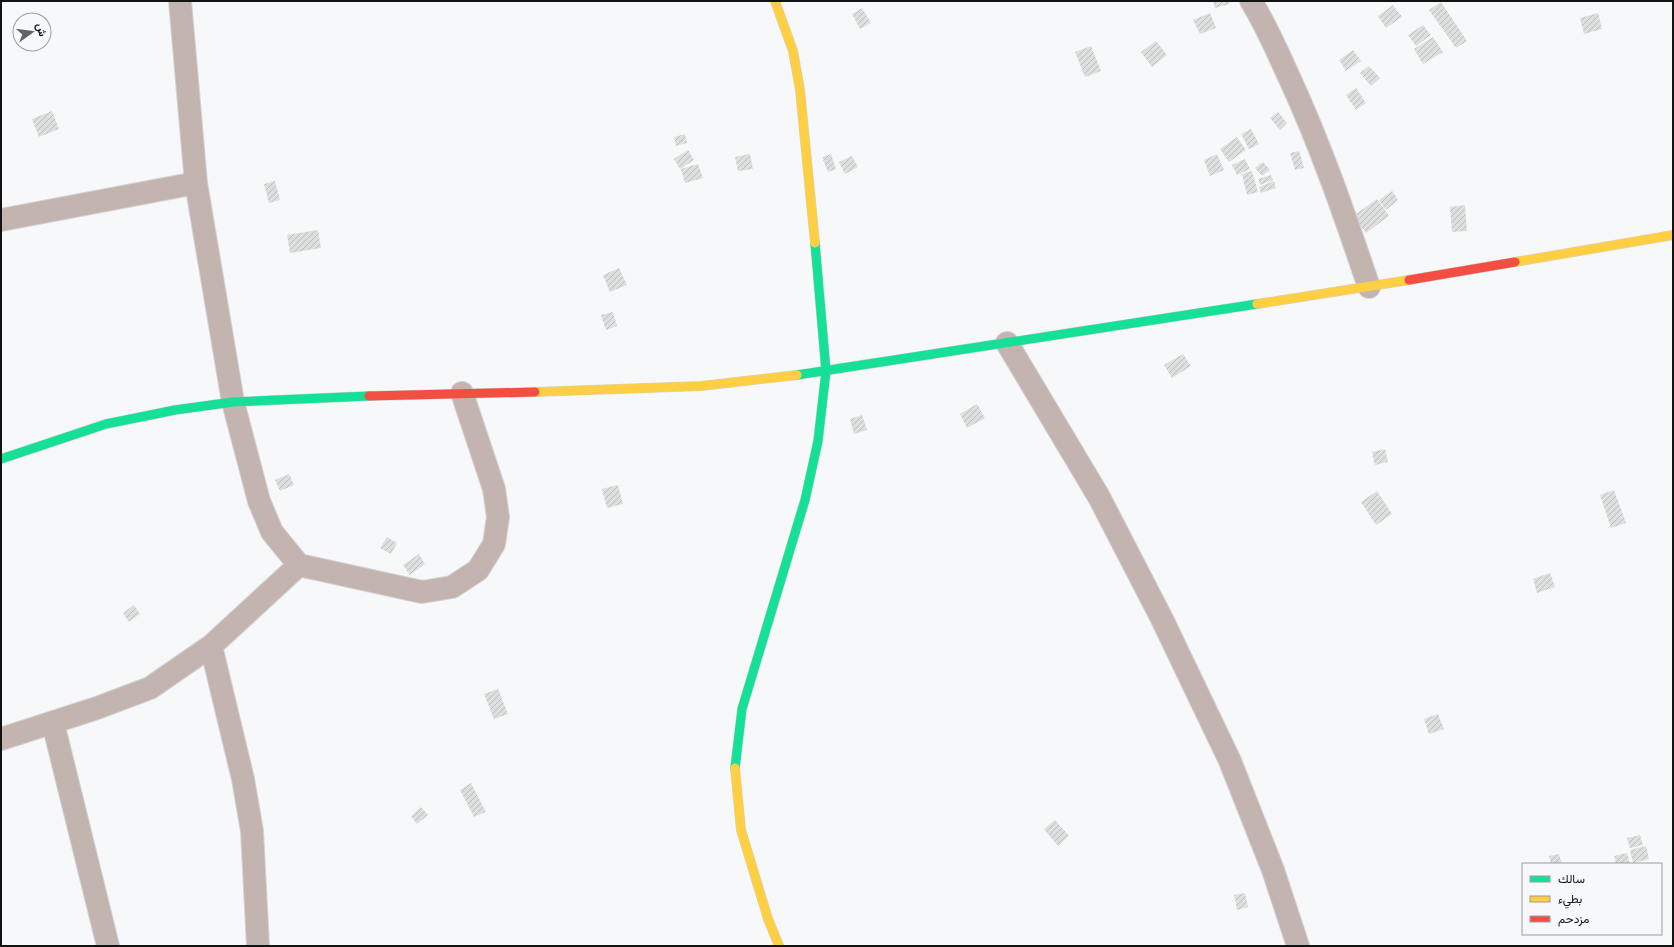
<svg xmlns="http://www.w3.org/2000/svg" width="1674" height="947" font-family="'Public Sans',Vazirmatn,sans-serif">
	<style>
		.building { fill: url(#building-hatch) }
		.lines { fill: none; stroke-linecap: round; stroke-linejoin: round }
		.street-casing { stroke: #d3d3d4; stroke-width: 24 }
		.fast-casing { stroke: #d3d3d4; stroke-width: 10 }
		.slow-casing { stroke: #d3d3d4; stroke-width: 10 }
		.jam-casing { stroke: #d3d3d4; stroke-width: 10 }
		.street { stroke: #c4b4b0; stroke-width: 22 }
		.fast { stroke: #16e098; stroke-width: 9 }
		.slow { stroke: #ffcf43; stroke-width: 9 }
		.jam { stroke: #f24e42; stroke-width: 9 }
	</style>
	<defs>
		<pattern id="building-hatch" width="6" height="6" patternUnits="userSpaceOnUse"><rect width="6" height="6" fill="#dddede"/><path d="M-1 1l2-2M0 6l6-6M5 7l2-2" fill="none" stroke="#bdbdbd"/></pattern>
	</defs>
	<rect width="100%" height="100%" fill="#f7f8fa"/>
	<path class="building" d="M 1213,1 L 1229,1 L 1230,4 L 1215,8 Z
		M 1441,2 L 1467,41 L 1456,48 L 1429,10 Z
		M 1393,5 L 1402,17 L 1386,28 L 1378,16 Z
		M 862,8 L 871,23 L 860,29 L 852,14 Z
		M 1210,13 L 1216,28 L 1200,34 L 1193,20 Z
		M 1598,13 L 1602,29 L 1584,34 L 1580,18 Z
		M 1423,25 L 1431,35 L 1416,46 L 1408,35 Z
		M 1433,37 L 1443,52 L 1423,64 L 1414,49 Z
		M 1156,41 L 1167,55 L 1152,67 L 1141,52 Z
		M 1091,46 L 1101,71 L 1085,77 L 1075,52 Z
		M 1353,50 L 1361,61 L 1346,71 L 1339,60 Z
		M 1369,66 L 1380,78 L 1371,86 L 1360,73 Z
		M 1356,88 L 1366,103 L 1356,110 L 1346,95 Z
		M 52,111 L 59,129 L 39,137 L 32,119 Z
		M 1278,112 L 1287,123 L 1280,130 L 1270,118 Z
		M 1251,129 L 1259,144 L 1249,149 L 1241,134 Z
		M 685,134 L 687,143 L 676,146 L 674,137 Z
		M 1237,137 L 1246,150 L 1229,162 L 1220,149 Z
		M 688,150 L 694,160 L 680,169 L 674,159 Z
		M 1299,151 L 1304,168 L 1295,170 L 1290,153 Z
		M 750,154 L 753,169 L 738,171 L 735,157 Z
		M 831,154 L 836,169 L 828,172 L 822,157 Z
		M 1217,154 L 1224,170 L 1210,176 L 1204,160 Z
		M 852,156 L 858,167 L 845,174 L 839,162 Z
		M 1245,159 L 1250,169 L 1237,175 L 1232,165 Z
		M 1263,162 L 1270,170 L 1262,176 L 1255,168 Z
		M 698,164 L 703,178 L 685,183 L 681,169 Z
		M 1252,171 L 1258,192 L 1247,195 L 1242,174 Z
		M 1271,175 L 1273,180 L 1260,185 L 1258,179 Z
		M 275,181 L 280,200 L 269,203 L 264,184 Z
		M 1274,181 L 1276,188 L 1261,193 L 1259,187 Z
		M 1392,191 L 1398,200 L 1386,210 L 1379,200 Z
		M 1377,199 L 1389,216 L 1366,233 L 1353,216 Z
		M 1465,205 L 1467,231 L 1452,232 L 1450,207 Z
		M 318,230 L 321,248 L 290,253 L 287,235 Z
		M 619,268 L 627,285 L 610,292 L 603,275 Z
		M 613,312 L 617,326 L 606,330 L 601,315 Z
		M 1183,354 L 1191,366 L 1172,378 L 1164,365 Z
		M 977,404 L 985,418 L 967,428 L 960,414 Z
		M 862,415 L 867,430 L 854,434 L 850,419 Z
		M 1385,449 L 1388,462 L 1375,465 L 1372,452 Z
		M 289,474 L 294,485 L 280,491 L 275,480 Z
		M 618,485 L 623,504 L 607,508 L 602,489 Z
		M 1614,490 L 1626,523 L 1611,528 L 1600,495 Z
		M 1377,491 L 1392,514 L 1376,525 L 1361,502 Z
		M 387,537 L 397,543 L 391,554 L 380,548 Z
		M 419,554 L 425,564 L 410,575 L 403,565 Z
		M 1550,573 L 1555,587 L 1537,593 L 1533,579 Z
		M 134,605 L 140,614 L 129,622 L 123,613 Z
		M 498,689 L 508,714 L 494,719 L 484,694 Z
		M 1438,714 L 1444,729 L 1429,734 L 1424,719 Z
		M 471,783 L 486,812 L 474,817 L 460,790 Z
		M 421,807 L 428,815 L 417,824 L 411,816 Z
		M 1055,820 L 1069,836 L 1058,846 L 1044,829 Z
		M 1640,835 L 1643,845 L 1630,848 L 1627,838 Z
		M 1646,846 L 1649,859 L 1633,863 L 1630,850 Z
		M 1627,853 L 1630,864 L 1616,864 L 1614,856 Z
		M 1559,854 L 1562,864 L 1551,864 L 1549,856 Z
		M 1245,893 L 1248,907 L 1237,910 L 1234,895 Z"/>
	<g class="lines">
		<g class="street-casing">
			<path id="street" d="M 180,1 L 196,183 L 233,402 L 259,501 L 272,532 L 299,565 L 422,592 L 452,587 L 478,570 L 494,544 L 498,517 L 494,489 L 462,393
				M 1251,1 C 1266,25 1277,51 1289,77 C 1321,146 1345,216 1369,287
				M 1,220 L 196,183
				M 1007,343 L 1099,497 L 1162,619 L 1230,761 L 1273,870 L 1298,946
				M 211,646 L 243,779 L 252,831 L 258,946
				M 53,723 L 108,946
				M 1,739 L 97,708 L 150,688 L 211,646 L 299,565"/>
		</g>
		<g class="fast-casing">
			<path id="fast" d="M 797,375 L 1257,304
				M 1,459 L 106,424 L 175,410 L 233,402 L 369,396
				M 735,768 L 742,709 L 805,500 L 818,441 L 826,371 L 815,243"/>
		</g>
		<g class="slow-casing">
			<path id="slow" d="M 775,1 L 793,51 L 800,90 L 815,243
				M 1515,262 L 1673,235
				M 1257,304 L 1409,280
				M 535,392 L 701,386 L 797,375
				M 735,768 L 741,830 L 768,919 L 779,946"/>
		</g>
		<g class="jam-casing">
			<path id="jam" d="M 1409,280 L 1515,262
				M 369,396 L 535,392"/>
		</g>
		<use href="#street" class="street"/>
		<use href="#fast" class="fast"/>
		<use href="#slow" class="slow"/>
		<use href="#jam" class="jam"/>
	</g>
	<rect width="1674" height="947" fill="none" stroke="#111212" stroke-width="4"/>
	<rect x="1522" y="863" width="140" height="72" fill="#f6f8fb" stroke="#9a9c9e"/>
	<rect x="1530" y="876" width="20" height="6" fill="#16e098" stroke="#9a9c9e"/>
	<text x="1558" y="883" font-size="12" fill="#111212">سالك</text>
	<rect x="1530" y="896" width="20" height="6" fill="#ffcf43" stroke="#9a9c9e"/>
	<text x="1558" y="903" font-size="12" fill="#111212">بطيء</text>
	<rect x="1530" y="916" width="20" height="6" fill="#f24e42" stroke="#9a9c9e"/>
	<text x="1558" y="923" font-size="12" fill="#111212">مزدحم</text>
	<g transform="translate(32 32) rotate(76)"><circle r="19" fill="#f6f8fb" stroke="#9a9c9e"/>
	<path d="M0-3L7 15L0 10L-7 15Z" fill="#626263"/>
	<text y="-6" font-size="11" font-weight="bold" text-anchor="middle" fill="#111212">ش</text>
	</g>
</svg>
